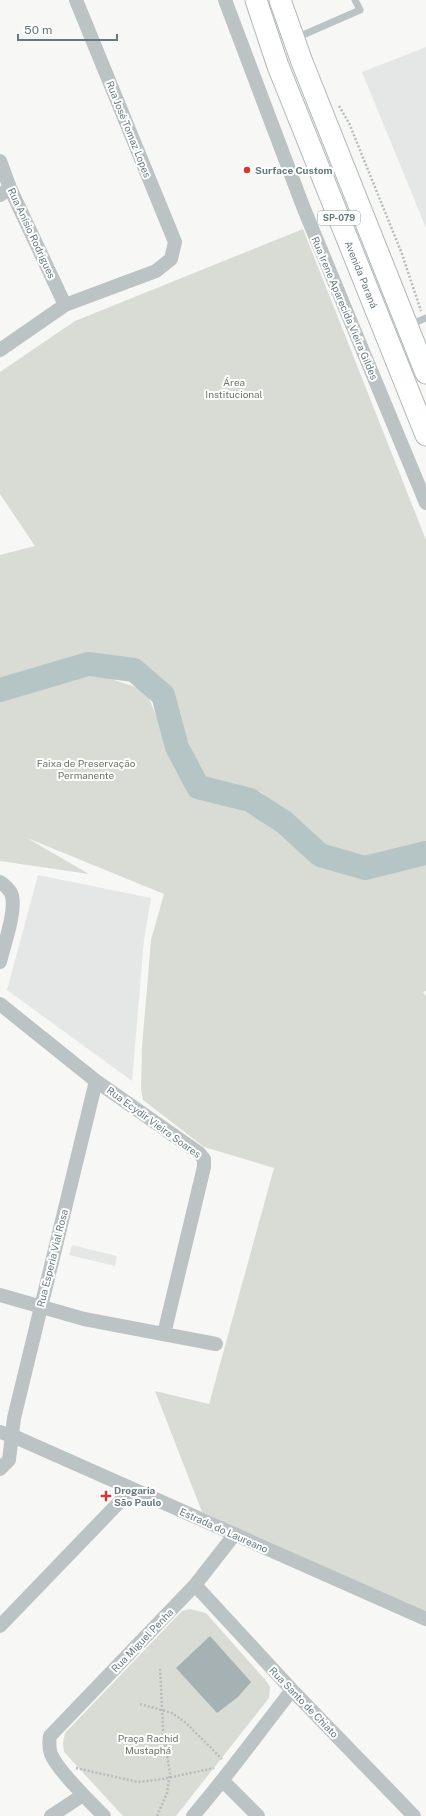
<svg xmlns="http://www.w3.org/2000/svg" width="426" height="1816" font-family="'Public Sans',sans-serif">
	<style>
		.built { fill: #e5e7e6 }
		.green { fill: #d9dcd4 }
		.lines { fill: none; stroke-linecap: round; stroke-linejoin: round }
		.river { stroke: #b5c5c6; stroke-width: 24 }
		.building { fill: #a6b1b4 }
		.primary-casing { stroke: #b0b7b9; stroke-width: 23 }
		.path { stroke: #b7bcbd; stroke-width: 2.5; stroke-dasharray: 2 2; stroke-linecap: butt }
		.service { stroke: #bcc3c4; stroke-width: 7 }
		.minor { stroke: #bcc3c4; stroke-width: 14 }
		.primary { stroke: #fff; stroke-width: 21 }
		.poi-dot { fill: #d93533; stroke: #fff; stroke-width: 1.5 }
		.labels { text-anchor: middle; stroke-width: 4; stroke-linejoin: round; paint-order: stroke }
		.shield { fill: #fff; stroke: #92a1a5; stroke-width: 1 }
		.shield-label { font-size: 9px; font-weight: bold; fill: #64797e }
		.street-label { font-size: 10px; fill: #64797e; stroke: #fff }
		.poi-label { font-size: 10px; font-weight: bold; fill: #64797e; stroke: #fff; text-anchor: start }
		.park-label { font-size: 10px; fill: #6b7763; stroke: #fff }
	</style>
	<rect width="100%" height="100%" fill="#f7f7f5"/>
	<path class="built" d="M 426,47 L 426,228 L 362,72 Z
		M 38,875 L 151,898 L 144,940 L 132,1081 L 7,990 Z
		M 72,1245 L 117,1256 L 115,1266 L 69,1255 Z"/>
	<path class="green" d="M 303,229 L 426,540 L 426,845 L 362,859 L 325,847 L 261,792 L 206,781 L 187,739 L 173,692 L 142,663 L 105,656 L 76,656 L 0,678 L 0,555 L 35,546 L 0,494 L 0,372 L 75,321 Z
		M 78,676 L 108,678 L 145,690 L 190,790 L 260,817 L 320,862 L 360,879 L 426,862 L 426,991 L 423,992 L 426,996 L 426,1612 L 202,1512 L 155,1391 L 209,1404 L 274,1168 L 204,1147 L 143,1100 L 141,1089 L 142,1047 L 151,940 L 164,894 L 27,838 L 89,874 L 0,861 L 0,700 Z
		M 190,1609 L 206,1613 L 267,1682 L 270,1687 L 269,1698 L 176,1816 L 123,1816 L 64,1752 L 63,1743 L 65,1733 L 182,1611 Z"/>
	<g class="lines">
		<path class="river" d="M 0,690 L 88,664 L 134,670 L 163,695 L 177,747 L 198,787 L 250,800 L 284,822 L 320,855 L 365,868 L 426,853"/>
	</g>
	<path class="building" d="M 210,1636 L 251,1682 L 238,1697 L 217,1713 L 176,1668 Z"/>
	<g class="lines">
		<g class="primary-casing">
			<g id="primary">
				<path id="s1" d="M 256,0 L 278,66 L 426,435"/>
				<path d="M 280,0 L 302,62 L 426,373"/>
			</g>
		</g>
		<path class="path" d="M 339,106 L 349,123 L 402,254 L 421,311
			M 140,1704 L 172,1713 L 186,1723 L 222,1759
			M 76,1768 L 138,1782 L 163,1779 L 214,1768
			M 157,1816 L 167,1793 L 170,1774 L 163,1729 L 160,1667"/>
		<path class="service" d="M 296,38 L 360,10 L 355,0
			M 409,325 L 426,318"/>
		<path class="minor" d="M 225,0 L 304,209 L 426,503
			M 0,161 L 10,188 L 65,305
			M 0,195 L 10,188
			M 0,350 L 65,305 L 156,271 L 171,259 L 175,242 L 76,0
			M 0,882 C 5,885 11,891 12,896 C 16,912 4,945 0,962
			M 0,1004 L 96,1081 L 199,1153 L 204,1159 L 204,1167 L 164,1334
			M 0,1295 L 84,1319 L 216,1344
			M 0,1432 L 13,1436 L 426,1619
			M 0,1469 L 9,1460 L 14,1418 L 96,1081
			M 195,1585 L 292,1690 L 414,1816
			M 0,1626 L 132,1489
			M 223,1781 L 258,1816
			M 51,1816 L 83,1795
			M 104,1816 C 91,1803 57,1770 51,1754 C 49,1748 49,1742 50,1736 L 195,1585 L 235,1534
			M 193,1816 C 228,1775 259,1732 292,1690"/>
		<use href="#primary" class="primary"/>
	</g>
	<g class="poi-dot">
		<circle cx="247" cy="170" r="4"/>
		<path d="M104 1490h4v4h4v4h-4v4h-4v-4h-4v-4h4z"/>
	</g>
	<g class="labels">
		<rect class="shield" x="318" y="211" width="42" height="14" rx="3"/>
		<g class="shield-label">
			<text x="339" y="221">SP-079</text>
		</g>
		<g class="street-label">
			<text transform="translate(129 129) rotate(68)" y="4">Rua José Tomaz Lopes</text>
			<text transform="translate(32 233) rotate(65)" y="4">Rua Anísio Rodrigues</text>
			<text dy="4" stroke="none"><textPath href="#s1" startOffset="294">Avenida Paraná</textPath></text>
			<text transform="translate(345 308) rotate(67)" y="4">Rua Irene Aparecida Vieira Gildes</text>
			<text transform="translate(154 1122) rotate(36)" y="4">Rua Ecydir Vieira Soares</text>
			<text transform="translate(52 1258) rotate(-76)" y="4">Rua Esperia Vial Rosa</text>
			<text transform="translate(224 1530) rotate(24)" y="4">Estrada do Laureano</text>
			<text transform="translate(142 1640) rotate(-46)" y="4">Rua Miguel Penha</text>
			<text transform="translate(304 1702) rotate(46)" y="4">Rua Santo de Chiato</text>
		</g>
		<g class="poi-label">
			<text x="255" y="174">Surface Custom</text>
			<text x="114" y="1494">Drogaria<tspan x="114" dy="12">São Paulo</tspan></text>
		</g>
		<g class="park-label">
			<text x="234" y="386">Área<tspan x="234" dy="12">Institucional</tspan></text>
			<text x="86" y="767">Faixa de Preservação<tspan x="86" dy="12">Permanente</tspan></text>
			<text x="148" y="1742">Praça Rachid<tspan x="148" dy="12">Mustaphá</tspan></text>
		</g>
	</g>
	<path d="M18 34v6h99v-6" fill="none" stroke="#64797e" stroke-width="2"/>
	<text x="24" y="34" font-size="12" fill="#64797e" stroke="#ffffff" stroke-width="3" paint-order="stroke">50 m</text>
</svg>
